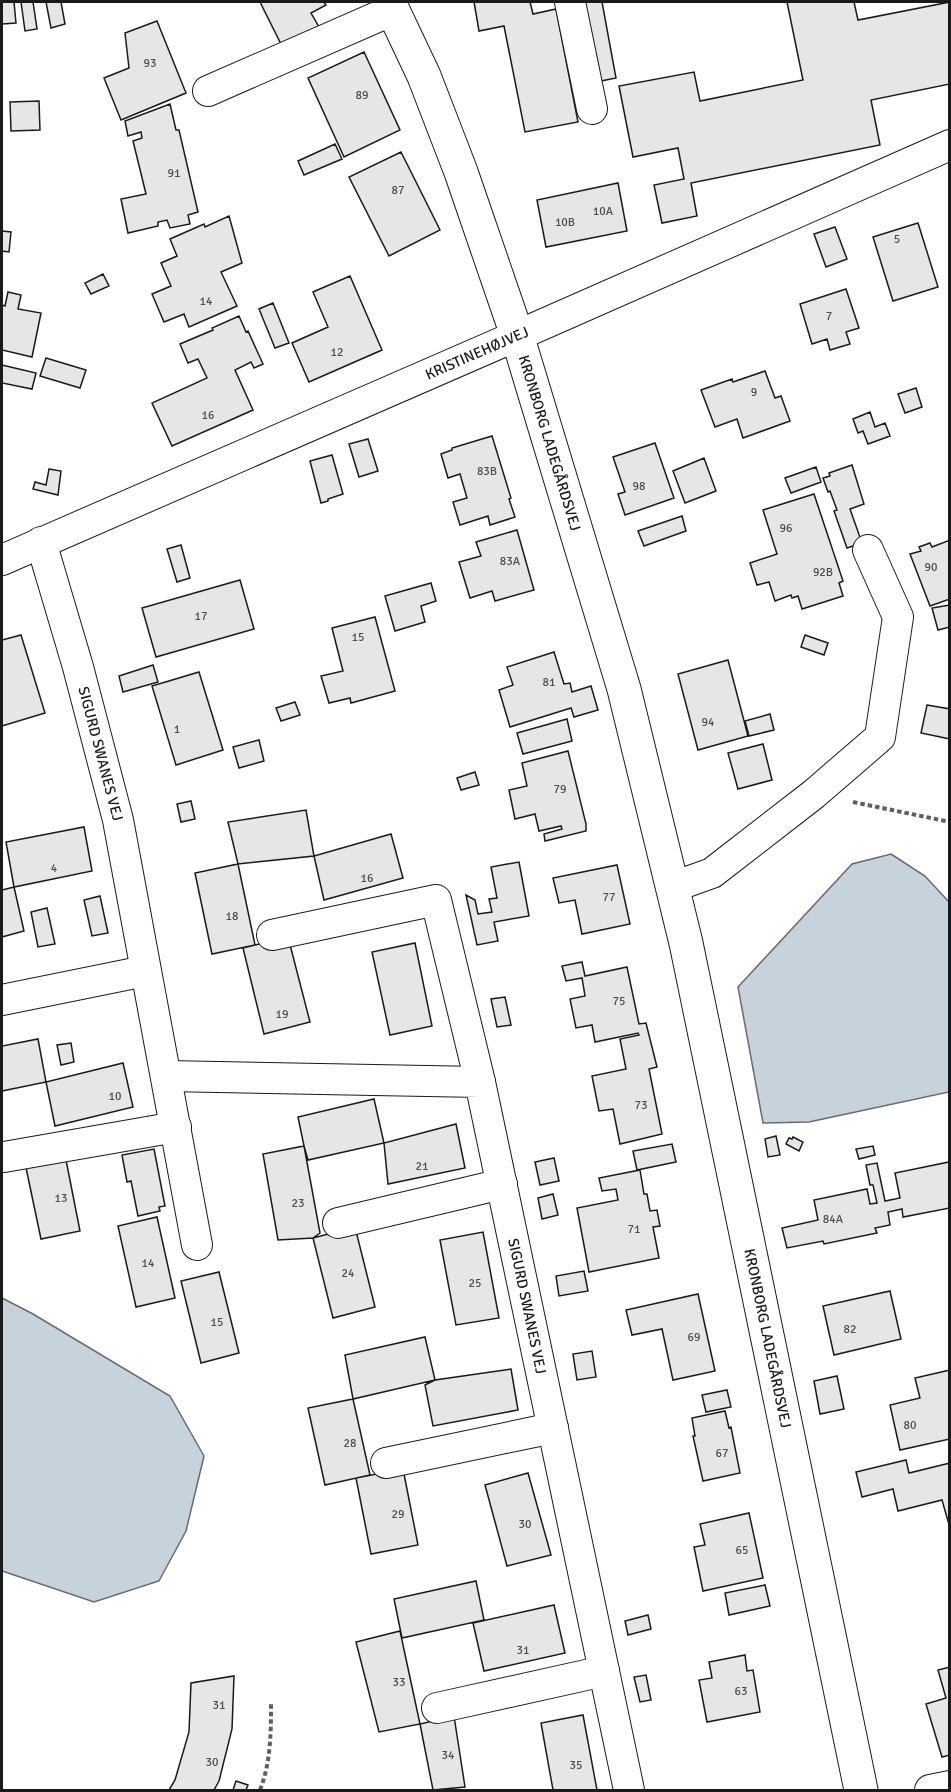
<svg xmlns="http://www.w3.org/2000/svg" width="951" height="1792" font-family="Signika,sans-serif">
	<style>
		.water { fill: #c6d2dc; stroke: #6a6a6a; stroke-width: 1.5 }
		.building { fill: #e6e6e6; stroke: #1a1a1a; stroke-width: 1.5 }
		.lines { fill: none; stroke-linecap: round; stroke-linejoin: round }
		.street-casing { stroke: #1a1a1a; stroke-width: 32 }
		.secondary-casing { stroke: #1a1a1a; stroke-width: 35 }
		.path { stroke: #5f5f5f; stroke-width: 4; stroke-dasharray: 4.5 3; stroke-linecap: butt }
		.street { stroke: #fff; stroke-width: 30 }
		.secondary { stroke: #fff; stroke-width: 33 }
		.labels { text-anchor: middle; stroke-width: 4.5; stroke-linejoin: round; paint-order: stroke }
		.number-label { font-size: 12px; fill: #4d4d4d }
		.street-label { font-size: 15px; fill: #1a1a1a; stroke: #fff }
	</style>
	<rect width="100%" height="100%" fill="#fff"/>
	<path class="water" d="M 891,854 L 925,876 L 949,902 L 949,1092 L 809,1122 L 763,1123 L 738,987 L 852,864 Z
		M 2,1298 L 33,1314 L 170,1396 L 204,1456 L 186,1531 L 159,1581 L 94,1602 L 2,1571 Z"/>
	<path class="building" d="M 2,2 L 14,2 L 16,23 L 2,24 Z
		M 21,2 L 33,2 L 37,29 L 25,31 Z
		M 46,2 L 61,2 L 65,24 L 51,28 Z
		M 260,2 L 324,2 L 326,5 L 311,13 L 319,27 L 281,44 Z
		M 474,2 L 530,2 L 533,14 L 556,9 L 578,122 L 525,132 L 504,26 L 479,31 Z
		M 582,2 L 602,2 L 616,78 L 596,82 Z
		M 787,2 L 854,2 L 858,20 L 950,2 L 950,84 L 871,100 L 880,145 L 691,183 L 697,216 L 662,223 L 654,185 L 684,179 L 678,148 L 633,157 L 619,86 L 694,72 L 700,101 L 803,80 Z
		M 157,21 L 186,93 L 121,120 L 104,78 L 129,68 L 125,33 Z
		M 364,52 L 400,130 L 344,157 L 308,78 Z
		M 39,101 L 40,130 L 11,131 L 10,102 Z
		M 170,104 L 176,130 L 179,130 L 198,212 L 188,215 L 190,224 L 170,228 L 167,220 L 158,222 L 158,226 L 128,233 L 121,199 L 146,194 L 133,141 L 142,138 L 141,132 L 128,136 L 125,121 Z
		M 335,144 L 342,159 L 304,175 L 298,161 Z
		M 401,152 L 440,230 L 389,256 L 349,177 Z
		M 618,183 L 627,231 L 546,247 L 537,200 Z
		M 229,216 L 242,263 L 221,272 L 237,306 L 189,327 L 184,314 L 164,322 L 152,294 L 171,286 L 161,263 L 177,256 L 170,239 L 204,224 L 205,227 Z
		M 918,223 L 938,287 L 893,301 L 873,237 Z
		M 835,227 L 847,259 L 826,267 L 814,234 Z
		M 2,231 L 11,232 L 9,252 L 2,251 Z
		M 103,274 L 109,286 L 91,294 L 85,283 Z
		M 350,276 L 382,350 L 309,382 L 292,343 L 328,327 L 313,292 Z
		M 846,289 L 859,328 L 846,332 L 850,344 L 830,350 L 827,339 L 812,344 L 800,304 Z
		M 8,292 L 21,295 L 18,309 L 41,313 L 32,357 L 2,350 L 2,305 L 5,306 Z
		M 273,303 L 289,343 L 275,348 L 259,309 Z
		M 239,316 L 246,332 L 248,331 L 263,364 L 254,368 L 251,362 L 235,370 L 253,410 L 172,446 L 152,403 L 207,378 L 198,359 L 188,363 L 180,344 L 213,330 L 212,328 Z
		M 46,358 L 86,370 L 80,388 L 40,376 Z
		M 2,365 L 36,373 L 32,389 L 2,383 Z
		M 765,371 L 775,398 L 781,396 L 790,421 L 743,438 L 737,419 L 715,427 L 701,390 L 732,379 L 733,382 Z
		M 916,388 L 922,407 L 905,413 L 898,394 Z
		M 870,412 L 875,427 L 885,423 L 890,436 L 868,444 L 863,431 L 858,433 L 853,419 Z
		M 492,436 L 511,498 L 509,499 L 515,517 L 490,525 L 488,516 L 460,525 L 453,502 L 467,498 L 460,474 L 448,478 L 441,454 L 452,450 L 452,448 Z
		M 368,439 L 378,471 L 359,477 L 349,444 Z
		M 655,443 L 674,498 L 625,515 L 618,494 L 625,492 L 613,457 Z
		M 332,455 L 343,494 L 328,499 L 328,501 L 321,503 L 310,461 Z
		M 704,458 L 716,491 L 685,503 L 673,471 Z
		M 852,465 L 864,504 L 850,509 L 862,543 L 847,548 L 834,511 L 837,510 L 830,491 L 828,492 L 823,478 L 830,476 L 829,473 Z
		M 816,467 L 821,482 L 791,493 L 785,478 Z
		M 49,469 L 61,471 L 58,495 L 33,489 L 35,482 L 46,485 Z
		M 814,494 L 843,581 L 839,583 L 843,596 L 802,609 L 798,596 L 792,598 L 791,595 L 775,601 L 769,582 L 757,585 L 750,563 L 777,554 L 763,510 Z
		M 682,516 L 686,531 L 644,546 L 638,531 Z
		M 517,530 L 534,590 L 495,601 L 492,591 L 470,598 L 459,562 L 481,556 L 476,542 Z
		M 950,540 L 950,599 L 930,606 L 910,554 L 921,551 L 919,547 L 930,543 L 932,547 Z
		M 181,545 L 190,578 L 177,582 L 167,549 Z
		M 240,580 L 254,629 L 156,657 L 142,608 Z
		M 431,583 L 436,601 L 421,606 L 425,622 L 395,631 L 385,596 Z
		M 950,605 L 950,627 L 938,630 L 932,608 Z
		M 375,617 L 395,691 L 351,703 L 350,698 L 329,703 L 321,676 L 343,671 L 332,628 Z
		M 21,635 L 45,713 L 2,726 L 2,640 Z
		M 805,635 L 828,643 L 824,655 L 801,647 Z
		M 554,652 L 564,684 L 570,683 L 572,692 L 591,686 L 598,710 L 574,717 L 571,708 L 510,727 L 499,690 L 513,685 L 507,667 Z
		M 728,660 L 748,736 L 698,750 L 678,674 Z
		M 153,665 L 158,682 L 123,692 L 119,676 Z
		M 199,672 L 223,750 L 176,765 L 152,686 Z
		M 295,702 L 300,715 L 281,721 L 276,708 Z
		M 927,705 L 950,709 L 950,739 L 921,733 Z
		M 770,714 L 774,730 L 749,736 L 745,721 Z
		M 567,719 L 572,741 L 523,754 L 517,733 Z
		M 259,740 L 264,761 L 239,768 L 233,747 Z
		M 763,744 L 772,780 L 738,789 L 728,753 Z
		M 568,751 L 586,824 L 586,831 L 545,841 L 544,834 L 562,829 L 561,826 L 539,831 L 535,814 L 515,819 L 509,790 L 527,786 L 522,763 Z
		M 475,772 L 479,785 L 461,790 L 457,778 Z
		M 191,801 L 195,819 L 181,822 L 177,804 Z
		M 306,810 L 314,856 L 238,864 L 228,822 Z
		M 84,827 L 92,871 L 14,887 L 6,842 Z
		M 391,834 L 403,878 L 324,900 L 314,856 Z
		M 519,862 L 529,916 L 494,922 L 498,941 L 477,945 L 466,895 L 475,900 L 478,914 L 492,912 L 489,899 L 497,898 L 491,867 Z
		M 238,864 L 255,945 L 212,954 L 195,873 Z
		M 617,865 L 630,924 L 582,934 L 575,900 L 559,903 L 553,878 Z
		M 14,887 L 24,931 L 2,937 L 2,890 Z
		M 100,896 L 108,933 L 92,936 L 84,900 Z
		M 47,908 L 55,944 L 38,947 L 31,912 Z
		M 288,937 L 310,1022 L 264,1034 L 243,948 Z
		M 415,943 L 432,1026 L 390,1035 L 372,952 Z
		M 582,962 L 585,976 L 627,967 L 639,1024 L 646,1023 L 657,1067 L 649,1069 L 662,1134 L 620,1144 L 613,1109 L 599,1111 L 592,1076 L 626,1069 L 620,1039 L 639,1035 L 638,1033 L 595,1042 L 592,1025 L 576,1028 L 570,999 L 585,996 L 582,978 L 566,981 L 562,966 Z
		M 505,997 L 511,1025 L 497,1027 L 491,999 Z
		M 38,1039 L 46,1082 L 2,1091 L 2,1046 Z
		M 71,1043 L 74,1062 L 61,1065 L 57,1045 Z
		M 123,1063 L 133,1107 L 55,1126 L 46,1082 Z
		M 374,1099 L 384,1143 L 308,1160 L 304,1146 L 298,1117 Z
		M 456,1124 L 465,1168 L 388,1184 L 384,1143 Z
		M 776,1136 L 780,1155 L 768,1157 L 765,1139 Z
		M 793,1137 L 803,1142 L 799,1151 L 786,1144 L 789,1138 L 792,1139 Z
		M 672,1144 L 676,1162 L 637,1170 L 633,1151 Z
		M 304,1146 L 320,1233 L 313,1238 L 278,1240 L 263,1154 Z
		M 873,1146 L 875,1155 L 859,1159 L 856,1149 Z
		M 154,1149 L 165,1206 L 159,1207 L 160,1211 L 138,1216 L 131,1181 L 127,1182 L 122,1155 Z
		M 65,1155 L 80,1231 L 41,1239 L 25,1163 Z
		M 554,1158 L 559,1181 L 540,1185 L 535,1162 Z
		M 949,1162 L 950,1208 L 903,1217 L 902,1209 L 888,1212 L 890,1225 L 875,1228 L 877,1233 L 824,1244 L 823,1241 L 787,1248 L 782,1228 L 818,1220 L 814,1200 L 867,1189 L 870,1204 L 877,1203 L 873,1185 L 870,1185 L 866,1165 L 877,1163 L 885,1201 L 900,1198 L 895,1173 Z
		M 640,1170 L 644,1194 L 647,1194 L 650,1211 L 657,1210 L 660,1226 L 653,1227 L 659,1258 L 589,1272 L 577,1208 L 618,1200 L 616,1189 L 602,1191 L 599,1178 Z
		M 553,1194 L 558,1215 L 542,1219 L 538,1198 Z
		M 157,1217 L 175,1298 L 136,1307 L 118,1226 Z
		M 355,1227 L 375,1307 L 333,1318 L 313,1238 Z
		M 483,1232 L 499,1318 L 456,1325 L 440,1240 Z
		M 584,1271 L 588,1291 L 559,1296 L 556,1276 Z
		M 219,1272 L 239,1353 L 201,1363 L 181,1281 Z
		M 890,1291 L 901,1339 L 834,1355 L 823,1306 Z
		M 698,1294 L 715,1371 L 673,1380 L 662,1329 L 632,1335 L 626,1310 Z
		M 425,1337 L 435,1380 L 353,1399 L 345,1355 Z
		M 592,1351 L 596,1377 L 577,1380 L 573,1354 Z
		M 511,1369 L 518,1410 L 433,1426 L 425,1385 L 435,1380 Z
		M 950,1370 L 950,1439 L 900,1450 L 890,1405 L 920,1398 L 915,1378 Z
		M 837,1376 L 844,1409 L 820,1414 L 814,1381 Z
		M 727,1390 L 731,1407 L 706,1412 L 702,1395 Z
		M 353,1399 L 370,1475 L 325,1485 L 308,1408 Z
		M 725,1411 L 729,1428 L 731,1427 L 740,1473 L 703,1481 L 693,1436 L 695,1436 L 692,1418 Z
		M 906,1460 L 909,1473 L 950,1463 L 950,1528 L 942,1500 L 898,1511 L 893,1489 L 862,1497 L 856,1472 Z
		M 403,1469 L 418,1545 L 371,1554 L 356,1478 Z
		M 528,1473 L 551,1555 L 507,1566 L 485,1485 Z
		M 749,1513 L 763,1578 L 703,1591 L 694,1547 L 705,1545 L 700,1524 Z
		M 476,1581 L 484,1620 L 402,1638 L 394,1599 Z
		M 765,1585 L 770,1606 L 729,1615 L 725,1593 Z
		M 554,1605 L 565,1653 L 484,1671 L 473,1623 Z
		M 648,1615 L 651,1629 L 628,1635 L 625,1621 Z
		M 400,1631 L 420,1724 L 379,1732 L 356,1642 Z
		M 745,1655 L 747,1671 L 753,1670 L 760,1712 L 707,1722 L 699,1680 L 712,1678 L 709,1662 Z
		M 950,1667 L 950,1755 L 942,1757 L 926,1704 L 946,1698 L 938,1670 Z
		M 646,1675 L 651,1700 L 640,1702 L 634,1677 Z
		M 234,1676 L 232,1729 L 219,1781 L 214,1790 L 169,1790 L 175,1780 L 189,1732 L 191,1683 Z
		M 583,1715 L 597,1790 L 553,1790 L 541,1723 Z
		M 454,1716 L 465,1787 L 433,1790 L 420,1724 Z
		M 236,1781 L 248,1785 L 246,1790 L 233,1790 Z"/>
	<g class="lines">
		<g class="street-casing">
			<g id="street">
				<path d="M 570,2 L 592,109"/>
				<path d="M 208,91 L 393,10"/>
				<path id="s1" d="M 41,542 L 78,667 L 118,820 L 197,1245"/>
				<path id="s2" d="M 2,560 L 546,323 L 950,145"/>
				<path d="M 673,887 L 712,873 L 814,794 L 880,737 L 898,617 L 868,550"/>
				<path d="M 272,935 L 436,900 L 480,1082"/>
				<path d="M 2,1000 L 145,971"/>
				<path id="s3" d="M 166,1076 L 480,1082 L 629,1790"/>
				<path d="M 4,1157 L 176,1127"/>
				<path d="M 338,1223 L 502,1184"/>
				<path d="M 386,1463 L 553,1428"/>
				<path d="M 437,1708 L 604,1671"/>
				<path d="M 930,1790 L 950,1786"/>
			</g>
		</g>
		<g class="secondary-casing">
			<g id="secondary">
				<path id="s4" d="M 389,2 L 424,76 L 461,172 L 517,335 L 624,689 L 686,943 L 861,1790"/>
			</g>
		</g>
		<path class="path" d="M 853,802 L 950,822
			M 260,1790 C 271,1762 271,1732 271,1702"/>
		<use href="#street" class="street"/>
		<use href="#secondary" class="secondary"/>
	</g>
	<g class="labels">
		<g class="number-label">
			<text x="150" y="67">93</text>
			<text x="362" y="99">89</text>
			<text x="174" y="177">91</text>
			<text x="398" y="194">87</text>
			<text x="603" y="215">10A</text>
			<text x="565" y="226">10B</text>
			<text x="897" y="243">5</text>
			<text x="206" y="305">14</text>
			<text x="829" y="320">7</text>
			<text x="337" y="356">12</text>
			<text x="754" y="396">9</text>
			<text x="208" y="419">16</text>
			<text x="487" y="475">83B</text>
			<text x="639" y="490">98</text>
			<text x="786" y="532">96</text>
			<text x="510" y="565">83A</text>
			<text x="931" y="571">90</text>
			<text x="823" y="576">92B</text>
			<text x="201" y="620">17</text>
			<text x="358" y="641">15</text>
			<text x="549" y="686">81</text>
			<text x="708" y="726">94</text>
			<text x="177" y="733">1</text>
			<text x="560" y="793">79</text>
			<text x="54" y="872">4</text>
			<text x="367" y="882">16</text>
			<text x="609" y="901">77</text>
			<text x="232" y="920">18</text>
			<text x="619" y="1005">75</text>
			<text x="282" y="1018">19</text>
			<text x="115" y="1100">10</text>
			<text x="641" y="1109">73</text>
			<text x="422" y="1170">21</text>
			<text x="61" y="1202">13</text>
			<text x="298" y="1207">23</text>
			<text x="833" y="1223">84A</text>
			<text x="634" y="1233">71</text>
			<text x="148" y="1267">14</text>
			<text x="348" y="1277">24</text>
			<text x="475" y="1287">25</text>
			<text x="217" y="1326">15</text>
			<text x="850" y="1333">82</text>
			<text x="694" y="1341">69</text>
			<text x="910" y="1429">80</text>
			<text x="350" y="1447">28</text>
			<text x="722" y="1457">67</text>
			<text x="398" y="1518">29</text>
			<text x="525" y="1528">30</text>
			<text x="742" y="1554">65</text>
			<text x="523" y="1654">31</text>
			<text x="399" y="1686">33</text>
			<text x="741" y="1695">63</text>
			<text x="219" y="1709">31</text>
			<text x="448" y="1759">34</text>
			<text x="212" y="1766">30</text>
			<text x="576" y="1769">35</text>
		</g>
		<g class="street-label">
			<text dy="5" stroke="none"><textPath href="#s2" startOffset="518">KRISTINEHØJVEJ</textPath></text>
			<text dy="5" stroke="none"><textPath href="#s4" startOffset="470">KRONBORG LADEGÅRDSVEJ</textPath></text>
			<text dy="5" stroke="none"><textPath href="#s1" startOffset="220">SIGURD SWANES VEJ</textPath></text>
			<text dy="5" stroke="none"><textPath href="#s3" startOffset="543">SIGURD SWANES VEJ</textPath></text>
			<text dy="5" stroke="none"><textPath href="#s4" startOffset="1392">KRONBORG LADEGÅRDSVEJ</textPath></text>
		</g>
	</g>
	<rect width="951" height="1792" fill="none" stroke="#1a1a1a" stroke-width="6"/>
</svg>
